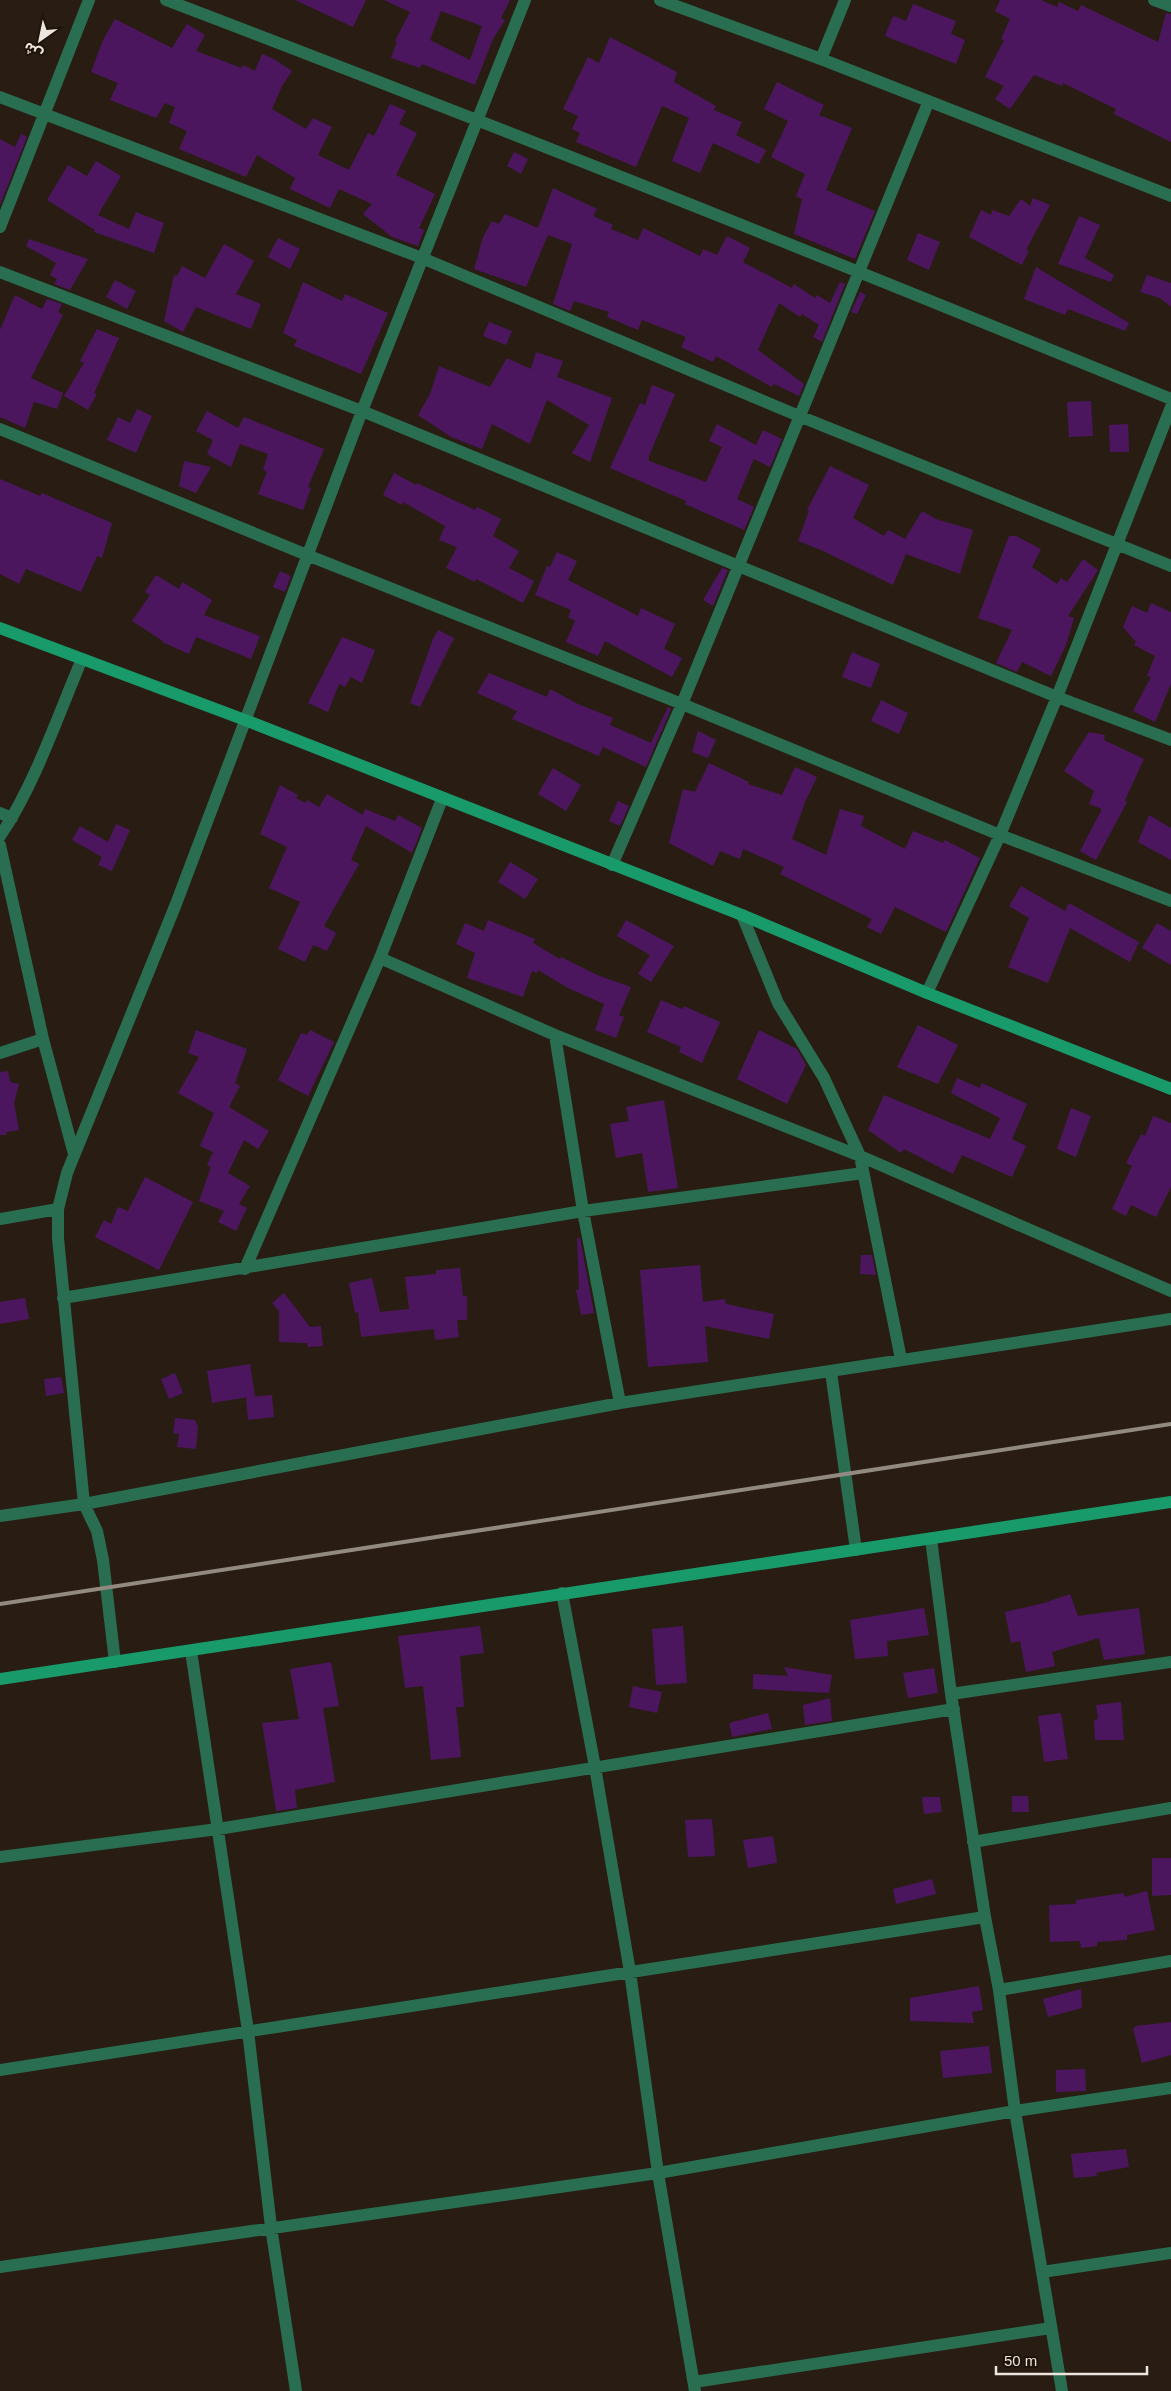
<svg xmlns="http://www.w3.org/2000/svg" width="1171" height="2391" font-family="Arial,'Noto Sans Arabic',sans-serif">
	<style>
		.building { fill: #4c165f; fill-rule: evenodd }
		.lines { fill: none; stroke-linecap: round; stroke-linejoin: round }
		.street { stroke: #296e50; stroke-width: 12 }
		.secondary { stroke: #189a6b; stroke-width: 12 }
		.rail { stroke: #928980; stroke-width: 4 }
	</style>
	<rect width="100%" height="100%" fill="#291d13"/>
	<path class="building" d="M 295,0 L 366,0 L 353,27 Z
		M 384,0 L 510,0 L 501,18 L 505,20 L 493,39 L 475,85 L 422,64 L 420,68 L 391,58 L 397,42 L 395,41 L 410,12 ZM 441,11 L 482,26 L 470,60 L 430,40 Z
		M 1000,0 L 1041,0 L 1057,7 L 1059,2 L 1078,11 L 1081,5 L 1158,42 L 1166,13 L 1171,14 L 1171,142 L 1114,114 L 1116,109 L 1063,83 L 1062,86 L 1034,75 L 1010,109 L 995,99 L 1004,86 L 985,77 L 1004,40 L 1001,39 L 1010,19 L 995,11 Z
		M 913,4 L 956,21 L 951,34 L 965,40 L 956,64 L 885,36 L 893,16 L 906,21 Z
		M 115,19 L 172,48 L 187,24 L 205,35 L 196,51 L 242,68 L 243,65 L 255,71 L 262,54 L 274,59 L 292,71 L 282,86 L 272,109 L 306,129 L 313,118 L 332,127 L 318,155 L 349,170 L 368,133 L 374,136 L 390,104 L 406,111 L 399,124 L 417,133 L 396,175 L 435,194 L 419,228 L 424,230 L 418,246 L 392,237 L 363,214 L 372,204 L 339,189 L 330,208 L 290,189 L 295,178 L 257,155 L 246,177 L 179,149 L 187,131 L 169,123 L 175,107 L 165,103 L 156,118 L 110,100 L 118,83 L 91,72 L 103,40 Z
		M 610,37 L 677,72 L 674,82 L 716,106 L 714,110 L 742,122 L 736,135 L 766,150 L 759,164 L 713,143 L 700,173 L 672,161 L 689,118 L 662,106 L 636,167 L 576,142 L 580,133 L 572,129 L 578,116 L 563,109 L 588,57 L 599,63 Z
		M 777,82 L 824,105 L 819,115 L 852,128 L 826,190 L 875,211 L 855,259 L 794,234 L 802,199 L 796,196 L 805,174 L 771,157 L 788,121 L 764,109 Z
		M 21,134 L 27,137 L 0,205 L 0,139 L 15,147 Z
		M 514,152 L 528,159 L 521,174 L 507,166 Z
		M 96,161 L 121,176 L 98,215 L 129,229 L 136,212 L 164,223 L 154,253 L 94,232 L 95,230 L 47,200 L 68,165 L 87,176 Z
		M 553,188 L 597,209 L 593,216 L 613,225 L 611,229 L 638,240 L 643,228 L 700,256 L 703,249 L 717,255 L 727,236 L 750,248 L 743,262 L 792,288 L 794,284 L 815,298 L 817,295 L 830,303 L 840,282 L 845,284 L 822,342 L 813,337 L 819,325 L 802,314 L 800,317 L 779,303 L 758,350 L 804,384 L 799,396 L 774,384 L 772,387 L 716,356 L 713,362 L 681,347 L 686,337 L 642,320 L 638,330 L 607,317 L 609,312 L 574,301 L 570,311 L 553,304 L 572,244 L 548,235 L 526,287 L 474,269 L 483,237 L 492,221 L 499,224 L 505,214 L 538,228 Z
		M 1033,198 L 1050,205 L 1026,250 L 1029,251 L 1022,265 L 969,237 L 981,210 L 991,215 L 992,210 L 1009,216 L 1021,199 L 1030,206 Z
		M 1079,216 L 1100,225 L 1085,258 L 1114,275 L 1111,282 L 1058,264 Z
		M 918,233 L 940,242 L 929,270 L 907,260 Z
		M 278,238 L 300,249 L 290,269 L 268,257 Z
		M 29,239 L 88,259 L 70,290 L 54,284 L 57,279 L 50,275 L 56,263 L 26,246 Z
		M 224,244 L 254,261 L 236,294 L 261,304 L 251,329 L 196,307 L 183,332 L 164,321 L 174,275 L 177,276 L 182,266 L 205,278 Z
		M 1036,267 L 1129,323 L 1125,331 L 1068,309 L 1065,315 L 1024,299 Z
		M 1147,275 L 1171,283 L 1171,307 L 1160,298 L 1140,292 Z
		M 115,280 L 136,291 L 127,309 L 106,297 Z
		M 303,282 L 342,301 L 345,294 L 388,313 L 361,374 L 294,346 L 297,340 L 283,333 Z
		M 860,292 L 866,295 L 857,314 L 851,312 Z
		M 15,295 L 42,309 L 47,299 L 62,304 L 58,312 L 63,315 L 31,378 L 63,393 L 57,409 L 34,402 L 25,428 L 0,417 L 0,330 Z
		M 489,322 L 512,331 L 506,345 L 483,336 Z
		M 97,329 L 119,338 L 94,393 L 97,394 L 88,410 L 64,396 L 84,363 L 80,361 Z
		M 536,352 L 563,361 L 557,377 L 612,398 L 590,462 L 572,453 L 589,425 L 547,400 L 530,444 L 492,424 L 482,449 L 451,437 L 418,415 L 430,394 L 439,366 L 490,387 L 507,358 L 531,369 Z
		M 652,385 L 675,394 L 649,456 L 649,461 L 706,482 L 722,447 L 709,441 L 717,424 L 756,445 L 763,430 L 782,439 L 770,467 L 754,459 L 737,499 L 754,507 L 744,530 L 685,504 L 686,501 L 610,468 L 640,403 L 645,405 Z
		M 1091,401 L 1093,436 L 1069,437 L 1067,402 Z
		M 137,409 L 152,416 L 136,453 L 107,440 L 118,417 L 130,423 Z
		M 207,411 L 238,428 L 244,417 L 324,449 L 308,487 L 311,488 L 303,510 L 258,494 L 267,472 L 263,470 L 268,454 L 240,444 L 231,467 L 207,454 L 213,440 L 196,431 Z
		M 1128,424 L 1129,452 L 1110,452 L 1109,425 Z
		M 184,461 L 211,467 L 196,493 L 179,486 Z
		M 830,466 L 869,485 L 853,518 L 884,536 L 888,530 L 905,539 L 922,511 L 936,519 L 973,530 L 960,574 L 906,554 L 893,585 L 821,550 L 798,541 L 809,511 L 807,510 Z
		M 394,473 L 416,485 L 417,483 L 475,510 L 477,507 L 501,519 L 493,536 L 519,551 L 509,568 L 534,581 L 523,603 L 476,579 L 475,582 L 446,568 L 457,547 L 439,540 L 445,526 L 403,502 L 402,505 L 383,495 Z
		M 0,479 L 40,496 L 42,493 L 112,523 L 102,558 L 97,556 L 81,592 L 26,569 L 19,584 L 0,574 Z
		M 1009,536 L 1016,536 L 1041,549 L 1032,567 L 1057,584 L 1061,578 L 1067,582 L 1083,559 L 1098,570 L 1068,616 L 1074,618 L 1066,645 L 1051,676 L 1022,662 L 1017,672 L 996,663 L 1012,630 L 978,618 Z
		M 557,552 L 577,561 L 568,580 L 638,616 L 641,608 L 675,624 L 664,649 L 682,658 L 672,677 L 605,641 L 598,656 L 566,642 L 575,621 L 568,617 L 571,610 L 535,595 L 547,566 L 550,567 Z
		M 722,568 L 728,570 L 713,606 L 703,600 Z
		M 280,571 L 291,576 L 285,592 L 273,587 Z
		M 156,575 L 179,589 L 182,582 L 212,600 L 204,615 L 260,636 L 251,659 L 196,637 L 189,654 L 162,642 L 163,641 L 132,621 L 150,595 L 145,592 Z
		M 1151,603 L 1171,612 L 1171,684 L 1155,722 L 1133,711 L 1151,677 L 1147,676 L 1155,656 L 1134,645 L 1136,642 L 1123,627 L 1132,606 L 1147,613 Z
		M 438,630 L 454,638 L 420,707 L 410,703 L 433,639 Z
		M 342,637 L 375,650 L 362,683 L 351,677 L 345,687 L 339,684 L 328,712 L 308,703 Z
		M 852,652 L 880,664 L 871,688 L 842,677 Z
		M 489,673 L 547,697 L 550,689 L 578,704 L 613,718 L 610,725 L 651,743 L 668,707 L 671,709 L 646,767 L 603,747 L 599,756 L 512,719 L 517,711 L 477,693 Z
		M 881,700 L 908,713 L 899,734 L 871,721 Z
		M 698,731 L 716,740 L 708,758 L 692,752 Z
		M 1089,732 L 1105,735 L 1104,740 L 1144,759 L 1125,800 L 1127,802 L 1096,860 L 1080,851 L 1102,809 L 1089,804 L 1094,791 L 1064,771 Z
		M 709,763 L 749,782 L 748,784 L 782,795 L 795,767 L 817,777 L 805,802 L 792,839 L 826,855 L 840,809 L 864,816 L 861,826 L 905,849 L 913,831 L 943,843 L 945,840 L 980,858 L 946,932 L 895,907 L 881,934 L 867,927 L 872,919 L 780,874 L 784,867 L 743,849 L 740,859 L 720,851 L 713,866 L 669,843 L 683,789 L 695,792 Z
		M 553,768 L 581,785 L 566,811 L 538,794 Z
		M 280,785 L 298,795 L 296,798 L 305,803 L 307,800 L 319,807 L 327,794 L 363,815 L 365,809 L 395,821 L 398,815 L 422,828 L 412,853 L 366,826 L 351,860 L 359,864 L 324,926 L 336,933 L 327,951 L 313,945 L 305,962 L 278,949 L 300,902 L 269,888 L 287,847 L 260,834 Z
		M 618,801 L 629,806 L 620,826 L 609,821 Z
		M 1149,815 L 1171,828 L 1171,860 L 1138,842 Z
		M 116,824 L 130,830 L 112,871 L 98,865 L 102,857 L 72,840 L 80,826 L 108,842 Z
		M 510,862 L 538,879 L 525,899 L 498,882 Z
		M 1021,886 L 1065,911 L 1069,903 L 1139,942 L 1130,962 L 1070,928 L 1048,983 L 1008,967 L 1029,918 L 1009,906 Z
		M 488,920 L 535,939 L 533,943 L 560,959 L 561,957 L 597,975 L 631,987 L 619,1015 L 624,1017 L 616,1038 L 595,1030 L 604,1004 L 568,988 L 538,970 L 537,973 L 532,971 L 523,997 L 467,978 L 475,953 L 456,944 L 465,923 L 484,931 Z
		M 626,920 L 674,946 L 651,982 L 638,974 L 650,955 L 617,936 Z
		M 1157,923 L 1171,931 L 1171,965 L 1142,948 Z
		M 661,1000 L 682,1009 L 684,1006 L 720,1022 L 702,1063 L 679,1052 L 681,1047 L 647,1032 Z
		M 918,1025 L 958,1045 L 938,1084 L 897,1067 Z
		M 196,1030 L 247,1049 L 235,1083 L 240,1086 L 229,1107 L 269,1131 L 258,1149 L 244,1140 L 228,1173 L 250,1186 L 239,1204 L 247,1208 L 236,1231 L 218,1222 L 224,1211 L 199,1201 L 211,1167 L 207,1165 L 213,1152 L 200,1146 L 214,1113 L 178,1093 L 199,1057 L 188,1053 Z
		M 310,1030 L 334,1042 L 308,1096 L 278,1080 L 301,1033 L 307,1035 Z
		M 759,1030 L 797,1049 L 806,1065 L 787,1104 L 737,1079 Z
		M 8,1071 L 10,1082 L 19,1084 L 14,1103 L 19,1130 L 7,1132 L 6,1135 L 0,1135 L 0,1072 Z
		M 957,1078 L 980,1088 L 982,1083 L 1027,1104 L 1012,1139 L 1026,1146 L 1012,1177 L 962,1155 L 953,1174 L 904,1149 L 901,1153 L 868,1130 L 884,1095 L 990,1139 L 1000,1118 L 951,1093 Z
		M 664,1100 L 678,1188 L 648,1192 L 642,1153 L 616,1158 L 610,1124 L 629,1121 L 626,1107 Z
		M 1071,1108 L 1091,1116 L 1076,1157 L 1057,1149 Z
		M 1153,1116 L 1171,1123 L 1171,1187 L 1156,1217 L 1131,1205 L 1126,1216 L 1112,1209 L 1132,1166 L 1126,1163 L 1141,1134 L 1145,1136 Z
		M 145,1177 L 193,1202 L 159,1270 L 95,1237 L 104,1220 L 111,1224 L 118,1207 L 128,1211 Z
		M 577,1238 L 580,1238 L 594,1313 L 581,1315 L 576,1290 L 579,1290 Z
		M 861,1255 L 872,1255 L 876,1275 L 860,1274 Z
		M 700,1265 L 703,1302 L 725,1299 L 726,1304 L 774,1314 L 769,1339 L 705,1326 L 708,1362 L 648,1367 L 640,1270 Z
		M 460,1268 L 463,1296 L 467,1296 L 467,1320 L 457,1320 L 459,1337 L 435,1340 L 434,1329 L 361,1337 L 358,1312 L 355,1313 L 349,1283 L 372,1278 L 380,1312 L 409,1309 L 405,1277 L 436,1274 L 436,1270 Z
		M 284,1293 L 310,1327 L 321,1326 L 323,1346 L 308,1347 L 307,1343 L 279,1342 L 279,1311 L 272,1303 Z
		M 25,1298 L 29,1319 L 0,1324 L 0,1302 Z
		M 250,1364 L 255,1396 L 212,1403 L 207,1371 Z
		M 175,1373 L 183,1393 L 169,1399 L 161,1379 Z
		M 61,1377 L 64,1393 L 46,1396 L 44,1379 Z
		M 272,1395 L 274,1417 L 248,1420 L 246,1397 Z
		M 175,1418 L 195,1420 L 198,1427 L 196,1449 L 177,1447 L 179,1434 L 173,1433 Z
		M 1070,1594 L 1078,1616 L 1139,1608 L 1145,1654 L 1104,1660 L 1099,1638 L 1052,1652 L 1055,1666 L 1026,1672 L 1020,1641 L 1011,1643 L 1005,1612 L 1044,1603 Z
		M 924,1608 L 929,1635 L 887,1641 L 888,1656 L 855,1659 L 850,1620 Z
		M 480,1626 L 484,1653 L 460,1656 L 464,1707 L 456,1707 L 461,1757 L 431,1760 L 423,1686 L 405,1688 L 398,1636 Z
		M 683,1626 L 687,1683 L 656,1685 L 652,1629 Z
		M 331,1662 L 339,1706 L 323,1708 L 335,1782 L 295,1790 L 297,1808 L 276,1811 L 262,1723 L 299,1719 L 290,1669 Z
		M 784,1667 L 832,1675 L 829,1693 L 753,1689 L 753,1674 L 788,1676 Z
		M 934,1668 L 938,1693 L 908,1698 L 903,1673 Z
		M 633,1686 L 662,1692 L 657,1713 L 629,1707 Z
		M 830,1698 L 832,1721 L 805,1725 L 803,1705 Z
		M 1121,1702 L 1124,1740 L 1095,1740 L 1094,1720 L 1098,1719 L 1096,1705 Z
		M 768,1713 L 772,1729 L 732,1737 L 729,1723 Z
		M 1061,1713 L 1068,1759 L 1044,1762 L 1038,1716 Z
		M 1012,1796 L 1028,1796 L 1029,1812 L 1012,1812 Z
		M 922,1797 L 940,1797 L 942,1812 L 924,1814 Z
		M 712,1819 L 715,1856 L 688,1857 L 685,1820 Z
		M 773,1836 L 777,1863 L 748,1868 L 743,1840 Z
		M 1152,1858 L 1171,1858 L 1171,1895 L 1152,1896 Z
		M 932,1879 L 936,1894 L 896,1904 L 893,1889 Z
		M 1147,1891 L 1155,1930 L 1127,1935 L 1127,1940 L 1097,1942 L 1097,1946 L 1081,1948 L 1080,1941 L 1050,1942 L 1049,1905 L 1076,1904 L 1076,1900 L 1124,1893 L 1124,1897 Z
		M 979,1986 L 983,2010 L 972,2012 L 974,2023 L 910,2021 L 910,1998 Z
		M 1081,1989 L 1082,2008 L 1048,2017 L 1043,1999 Z
		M 1171,2022 L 1171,2055 L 1142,2063 L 1133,2029 L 1136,2026 Z
		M 989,2046 L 992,2073 L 943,2078 L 940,2051 Z
		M 1085,2069 L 1086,2091 L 1056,2092 L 1056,2070 Z
		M 1126,2149 L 1129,2167 L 1096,2173 L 1097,2176 L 1074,2178 L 1071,2154 Z"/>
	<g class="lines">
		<path class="street" d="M 166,0 C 503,128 837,262 1171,399
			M 660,0 L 821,59 L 1171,196
			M 1154,0 L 1171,6
			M 821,59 L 845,0
			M 0,97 L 422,258 L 799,416 L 1171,566
			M 0,227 L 89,0
			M 0,272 L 362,411 L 1057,697 L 1171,740
			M 0,429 L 307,555 L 682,704 L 1000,835 L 1171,901
			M 0,813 L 12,818
			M 0,836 C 34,787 58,715 82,659
			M 0,845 L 43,1039 L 74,1154
			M 612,865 L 682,704 L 928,103
			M 742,915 L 778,1003 L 824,1078 L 860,1156 L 901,1359
			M 380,958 L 555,1035 L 860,1156 L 1171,1291
			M 927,993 L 1000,835 L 1057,697 L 1171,407
			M 555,1035 L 583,1211 L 620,1403
			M 0,1053 L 43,1039
			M 0,1219 L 58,1209
			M 245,1269 L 380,958 L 442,799
			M 63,1298 L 583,1211 L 863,1173
			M 831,1372 L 856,1550
			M 0,1516 L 84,1504 L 620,1403 L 1171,1319
			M 931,1539 L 951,1694 L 985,1917 L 999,1990 L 1015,2111 L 1062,2391
			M 562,1593 L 595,1767 L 630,1972 L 658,2173 L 695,2391
			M 191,1651 L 248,2031 L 271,2227 L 296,2391
			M 115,1662 L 103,1560 L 97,1531 L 84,1504 L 58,1238 L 58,1209 L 67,1173 L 176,904 L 362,411 L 525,0
			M 951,1694 L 1171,1662
			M 973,1842 L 1171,1808
			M 0,1857 L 218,1829 L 954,1709
			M 999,1990 L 1171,1961
			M 0,2070 L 985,1917
			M 0,2267 L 658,2173 L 1015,2111 L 1171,2088
			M 1042,2272 L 1171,2253
			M 694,2382 L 1051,2328"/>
		<path class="secondary" d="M 0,628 L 245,720 L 742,915 L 927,993 L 1171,1089
			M 0,1679 L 1171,1502"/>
		<path class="rail" d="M 0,1604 L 1171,1424"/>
	</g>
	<g transform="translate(40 40) rotate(213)" stroke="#1f140a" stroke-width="4" paint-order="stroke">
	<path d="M0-4L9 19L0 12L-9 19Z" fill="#ede5de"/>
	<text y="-8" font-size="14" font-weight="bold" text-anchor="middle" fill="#ede5de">ش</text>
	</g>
	<path d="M996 2366v8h151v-8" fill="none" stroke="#ede5de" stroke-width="2.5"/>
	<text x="1004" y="2366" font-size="15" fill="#ede5de" stroke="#1f140a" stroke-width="4" paint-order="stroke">50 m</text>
</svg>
